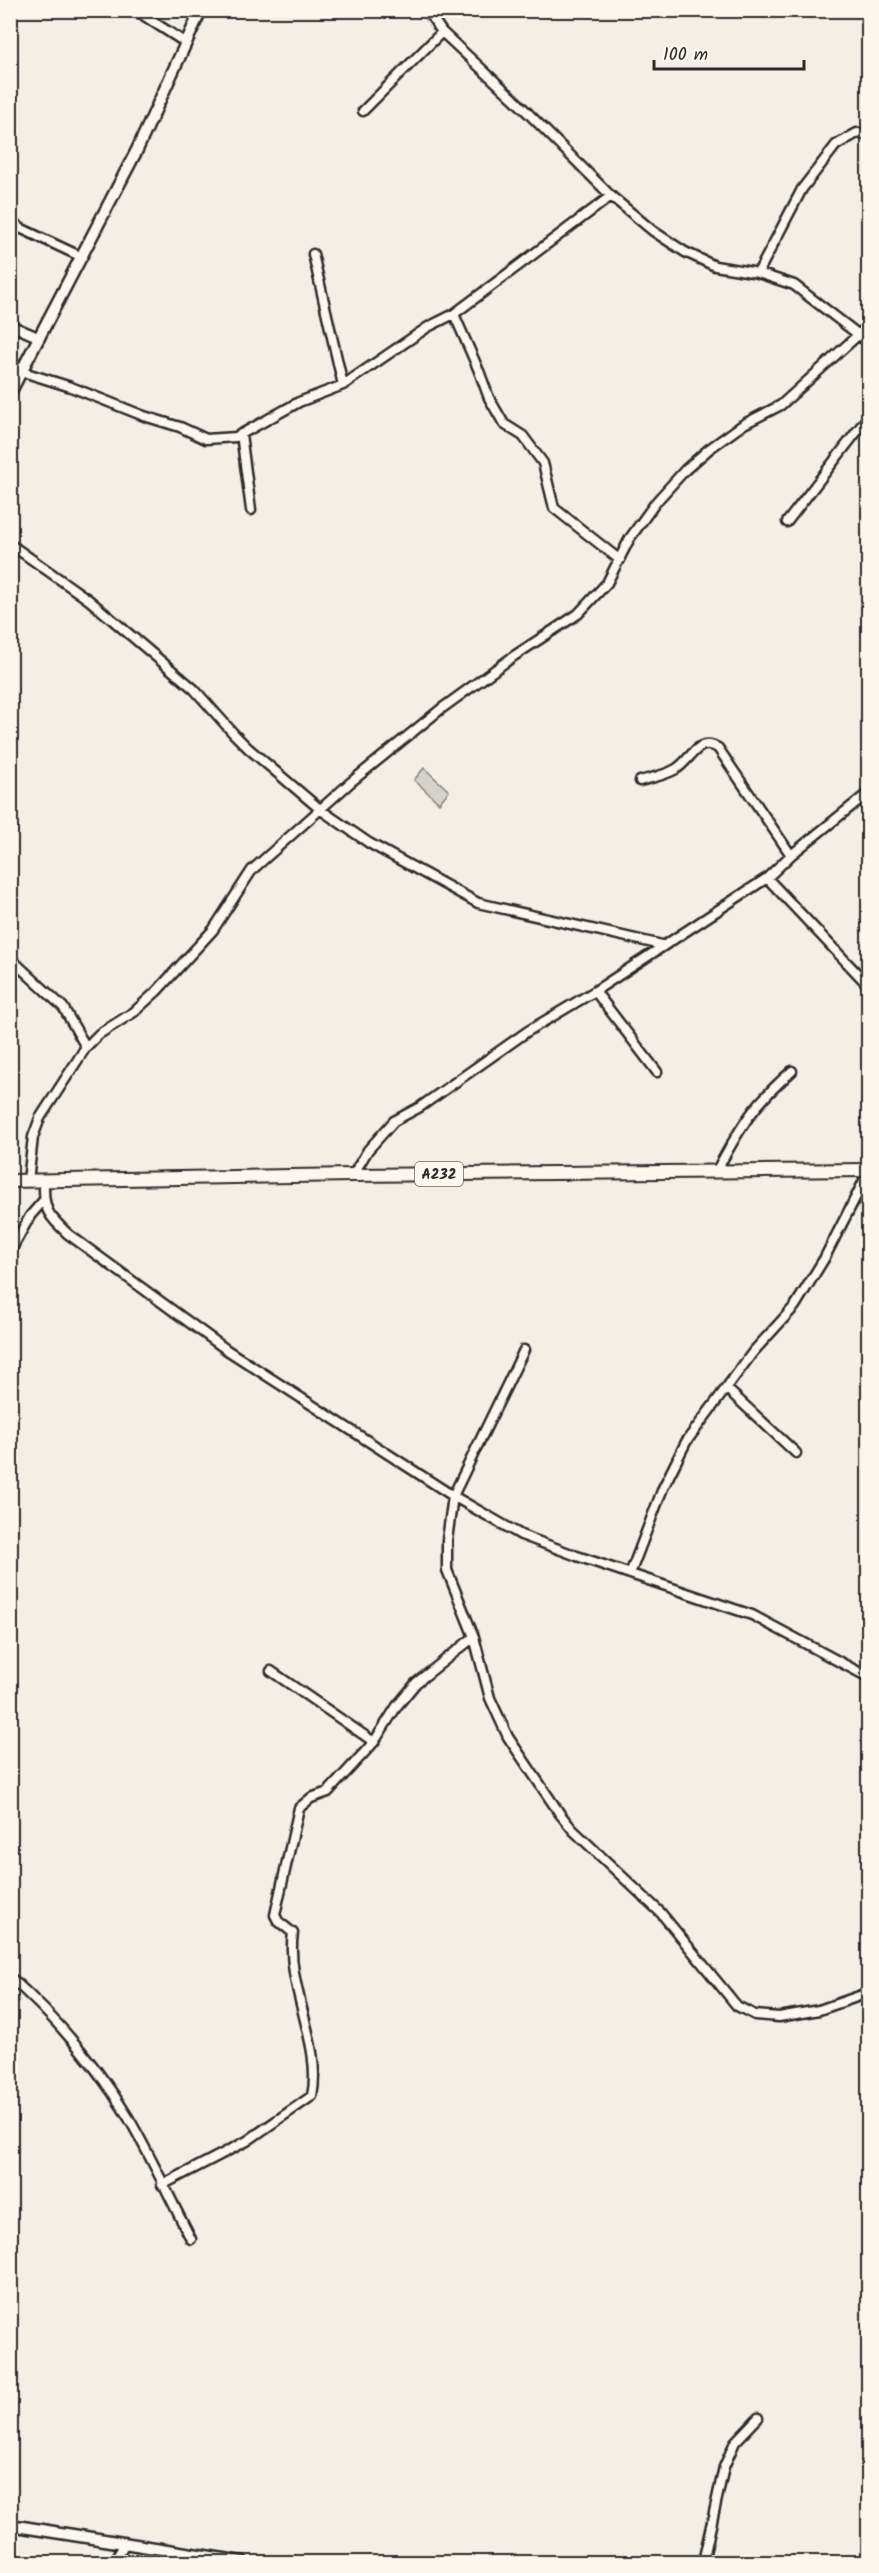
<svg xmlns="http://www.w3.org/2000/svg" width="879" height="2573" font-family="Kalam,sans-serif">
	<style>
		.green { fill: #d5d2c9; stroke: #807e7a; stroke-width: 1.5 }
		.lines { fill: none; stroke-linecap: round; stroke-linejoin: round }
		.minor-casing { stroke: #2b2b2b; stroke-width: 13 }
		.tertiary-casing { stroke: #2b2b2b; stroke-width: 15 }
		.secondary-casing { stroke: #2b2b2b; stroke-width: 15 }
		.primary-casing { stroke: #2b2b2b; stroke-width: 16 }
		.minor { stroke: #fbf7ec; stroke-width: 8 }
		.tertiary { stroke: #fbf7ec; stroke-width: 10 }
		.secondary { stroke: #fbf7ec; stroke-width: 10 }
		.primary { stroke: #fbf7ec; stroke-width: 12 }
		.labels { text-anchor: middle; stroke-width: 6; stroke-linejoin: round; paint-order: stroke }
		.shield { fill: #fbf7ec; stroke: #696865; stroke-width: 1.5 }
		.shield-label { font-size: 15px; font-weight: bold; fill: #2b2b2b }
	</style>
	<rect width="100%" height="100%" fill="#f3efe4"/>
	<filter id="ink" filterUnits="userSpaceOnUse"><feTurbulence type="fractalNoise" baseFrequency=".0167" numOctaves="2"/><feDisplacementMap in="SourceGraphic" scale="12" xChannelSelector="R" yChannelSelector="G"/><feConvolveMatrix kernelMatrix="1 2 1 2 8 2 1 2 1" color-interpolation-filters="sRGB"/></filter>
	<g filter="url(#ink)">
		<path class="green" d="M 424,768 L 449,791 L 439,803 L 414,780 Z"/>
		<g class="lines">
			<g class="minor-casing">
				<path id="minor" d="M 135,10 L 186,43
					M 427,10 L 442,32 L 514,99 L 611,196 L 653,231 L 685,252 L 715,266 L 758,273 L 794,285 L 868,342
					M 363,111 L 442,32
					M 10,219 L 20,228 L 82,257
					M 313,254 L 343,385
					M 758,273 L 802,189 L 836,145 L 857,133 L 868,135
					M 454,314 L 479,371 L 489,398 L 504,424 L 523,436 L 543,463 L 554,508 L 620,560
					M 10,325 L 40,338
					M 23,372 L 71,387 L 144,416 L 180,427 L 206,439 L 236,437 L 299,402 L 343,385 L 428,327 L 454,314 L 611,196
					M 241,434 L 251,510
					M 787,522 L 868,417
					M 10,544 L 89,600 L 194,689 L 234,734 L 248,748 L 321,810 L 369,843 L 478,903 L 662,945
					M 640,781 C 651,778 666,775 676,769 C 691,760 698,736 718,748 L 791,855
					M 767,878 L 868,985
					M 10,958 L 63,1007 L 86,1047
					M 595,991 L 657,1072
					M 717,1170 C 741,1126 753,1105 792,1071
					M 353,1175 L 368,1150 L 394,1121 L 420,1107 L 528,1031 L 595,991 L 767,878 L 791,855 L 868,793
					M 28,1181 L 33,1137 L 40,1118 L 86,1047 L 99,1034 L 134,1012 L 157,991 L 213,930 L 252,870 L 351,782 L 441,709 L 514,656 L 578,614 L 607,583 L 630,538 L 656,502 L 685,470 L 709,449 L 744,424 L 781,405 L 868,326
					M 44,1181 C 43,1210 48,1215 68,1234 L 227,1350 L 453,1496 L 521,1535 L 577,1556 L 752,1615 L 868,1677
					M 10,1252 L 30,1216 L 43,1201
					M 524,1350 L 453,1496 L 447,1540 L 447,1570 L 474,1637 L 490,1698 L 508,1737 L 560,1814 L 573,1830 L 661,1913 L 737,2006 L 755,2015 L 779,2017 L 819,2010 L 868,1993
					M 726,1388 L 796,1453
					M 630,1574 L 663,1488 L 686,1442 L 753,1352 L 795,1306 L 824,1259 L 868,1173
					M 271,1671 L 374,1742
					M 10,1977 C 56,2018 96,2064 128,2117 C 151,2156 170,2199 191,2239
					M 162,2185 L 247,2141 L 312,2096 C 323,2044 285,1986 293,1933 L 278,1921 L 275,1915 L 299,1808 L 311,1798 L 328,1792 L 374,1742 L 397,1706 L 416,1683 L 474,1637
					M 114,2562 L 124,2545
					M 703,2562 L 724,2467 L 735,2442 L 758,2418"/>
			</g>
			<g class="tertiary-casing">
				<path id="tertiary" d="M 10,393 L 137,150 L 201,10"/>
			</g>
			<g class="secondary-casing">
				<path id="secondary" d="M 10,2525 L 243,2562"/>
			</g>
			<g class="primary-casing">
				<path id="primary" d="M 10,1181 L 353,1175 L 868,1170"/>
			</g>
			<use href="#minor" class="minor"/>
			<use href="#tertiary" class="tertiary"/>
			<use href="#secondary" class="secondary"/>
			<use href="#primary" class="primary"/>
		</g>
	</g>
	<g class="labels">
		<rect class="shield" x="415" y="1162" width="48" height="24" rx="4.5"/>
		<g class="shield-label">
			<text x="439" y="1179">A232</text>
		</g>
	</g>
	<rect width="879" height="2573" fill="none" stroke="#fbf7ec" stroke-width="36"/>
	<rect x="18" y="18" width="843" height="2537" fill="none" stroke="#2b2b2b" stroke-width="2" filter="url(#ink)"/>
	<path d="M654 60v9h150v-9" fill="none" stroke="#2b2b2b" stroke-width="3"/>
	<text x="663" y="60" font-size="18" fill="#2b2b2b" stroke="#fbf7ec" stroke-width="4.5" paint-order="stroke">100 m</text>
</svg>
